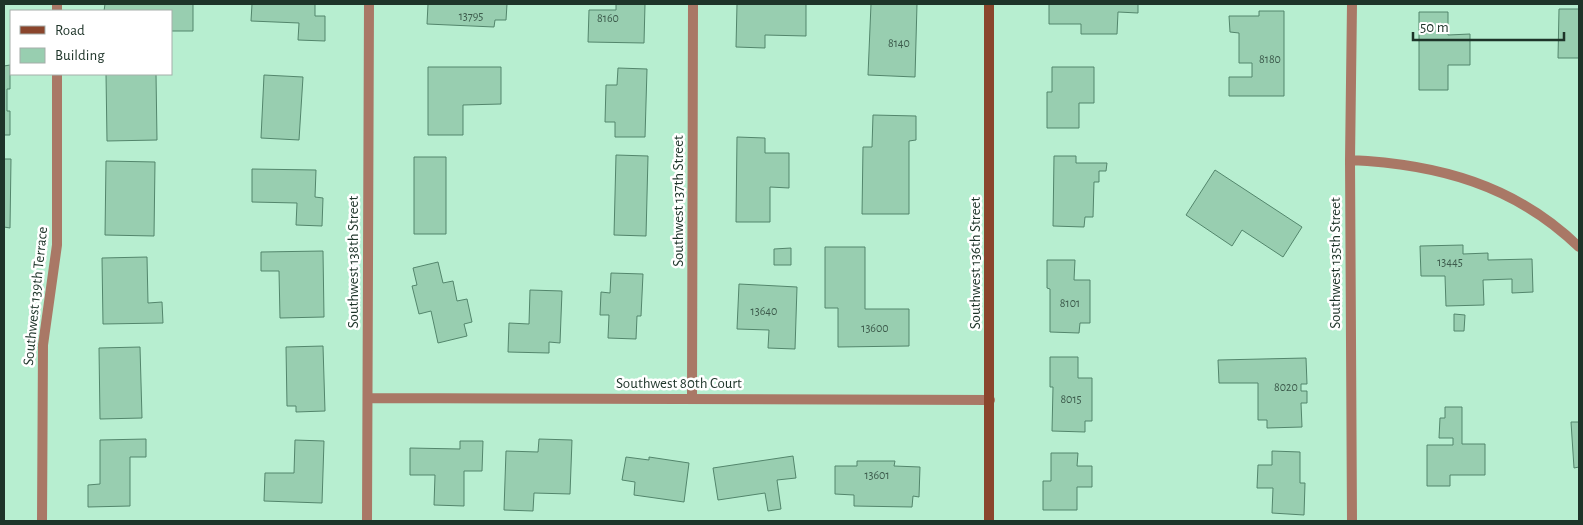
<svg xmlns="http://www.w3.org/2000/svg" width="1583" height="525" font-family="'Alegreya Sans',sans-serif">
	<style>
		.building { fill: #98ceb0; stroke: #53866c }
		.lines { fill: none; stroke-linecap: round; stroke-linejoin: round }
		.street { stroke: #a97866; stroke-width: 10 }
		.secondary { stroke: #8a452c; stroke-width: 10 }
		.labels { text-anchor: middle; stroke-width: 5; stroke-linejoin: round; paint-order: stroke }
		.number-label { font-size: 12px; fill: #3c5a4b }
		.street-label { font-size: 15px; fill: #1e3429; stroke: #fff }
	</style>
	<rect width="100%" height="100%" fill="#b7eed0"/>
	<path class="building" d="M 105,4 L 193,4 L 193,31 L 171,31 L 171,11 L 104,11 Z
		M 252,4 L 315,4 L 315,16 L 325,16 L 325,41 L 298,40 L 299,23 L 251,21 Z
		M 428,4 L 507,4 L 506,20 L 495,20 L 494,27 L 427,24 Z
		M 616,4 L 645,4 L 644,43 L 588,42 L 589,10 L 616,10 Z
		M 737,4 L 806,4 L 806,36 L 765,35 L 765,48 L 736,47 Z
		M 871,4 L 917,4 L 915,77 L 868,75 Z
		M 1049,4 L 1138,4 L 1138,13 L 1118,12 L 1117,34 L 1081,34 L 1081,24 L 1049,24 Z
		M 1559,9 L 1579,9 L 1579,58 L 1558,58 Z
		M 1259,11 L 1284,11 L 1284,96 L 1229,96 L 1229,77 L 1252,77 L 1252,63 L 1239,63 L 1239,33 L 1230,32 L 1229,16 L 1259,16 Z
		M 1419,12 L 1448,12 L 1448,35 L 1470,34 L 1470,65 L 1448,65 L 1448,90 L 1419,90 Z
		M 10,65 L 10,89 L 7,89 L 7,111 L 10,111 L 10,135 L 4,135 L 4,66 Z
		M 428,67 L 501,67 L 501,104 L 463,105 L 463,135 L 428,135 Z
		M 1052,67 L 1094,67 L 1094,103 L 1079,103 L 1079,128 L 1047,128 L 1047,92 L 1052,92 Z
		M 618,68 L 647,69 L 645,137 L 615,137 L 615,122 L 605,122 L 606,85 L 617,85 Z
		M 106,74 L 156,74 L 157,140 L 107,141 Z
		M 264,75 L 303,77 L 299,140 L 261,138 Z
		M 873,115 L 916,116 L 916,140 L 909,141 L 909,214 L 862,214 L 863,147 L 872,147 Z
		M 737,137 L 765,138 L 765,153 L 789,153 L 789,188 L 770,187 L 770,222 L 736,222 Z
		M 616,155 L 648,156 L 646,236 L 614,235 Z
		M 1054,156 L 1076,156 L 1076,163 L 1107,163 L 1106,171 L 1099,171 L 1099,182 L 1094,182 L 1093,217 L 1085,217 L 1084,227 L 1053,226 Z
		M 414,157 L 446,157 L 446,234 L 414,234 Z
		M 4,159 L 11,159 L 10,228 L 4,227 Z
		M 106,161 L 155,162 L 154,236 L 105,235 Z
		M 252,169 L 316,170 L 315,197 L 323,198 L 322,226 L 296,225 L 297,203 L 252,202 Z
		M 1215,170 L 1302,227 L 1283,257 L 1242,230 L 1232,246 L 1186,215 Z
		M 1463,245 L 1463,254 L 1488,253 L 1488,260 L 1532,259 L 1533,292 L 1512,293 L 1512,279 L 1483,280 L 1484,305 L 1446,306 L 1445,276 L 1421,276 L 1420,246 Z
		M 825,247 L 865,247 L 865,309 L 909,309 L 909,346 L 838,347 L 838,308 L 825,308 Z
		M 791,248 L 791,265 L 774,265 L 774,249 Z
		M 323,251 L 324,317 L 280,318 L 279,271 L 261,271 L 261,252 Z
		M 147,257 L 148,303 L 162,302 L 163,323 L 103,324 L 102,258 Z
		M 1047,260 L 1075,260 L 1074,280 L 1090,280 L 1090,323 L 1080,323 L 1079,333 L 1050,332 L 1050,289 L 1047,288 Z
		M 438,262 L 443,283 L 453,281 L 457,301 L 467,299 L 472,322 L 464,324 L 467,336 L 438,343 L 431,311 L 419,314 L 412,286 L 417,285 L 413,268 Z
		M 611,273 L 643,274 L 641,316 L 637,316 L 636,339 L 608,338 L 609,315 L 600,315 L 601,292 L 610,293 Z
		M 739,284 L 797,287 L 795,349 L 768,348 L 769,330 L 737,329 Z
		M 530,290 L 562,291 L 560,343 L 549,342 L 549,353 L 508,352 L 509,323 L 529,324 Z
		M 1454,314 L 1465,315 L 1464,331 L 1454,331 Z
		M 323,346 L 325,411 L 296,412 L 296,406 L 287,406 L 286,347 Z
		M 140,347 L 142,418 L 100,419 L 99,348 Z
		M 1050,357 L 1078,357 L 1078,378 L 1092,378 L 1092,421 L 1085,421 L 1085,432 L 1052,431 L 1053,387 L 1050,387 Z
		M 1306,358 L 1307,384 L 1301,384 L 1301,391 L 1307,391 L 1307,403 L 1301,403 L 1302,427 L 1267,428 L 1267,420 L 1258,420 L 1258,383 L 1219,383 L 1218,360 Z
		M 1445,407 L 1462,407 L 1462,444 L 1485,444 L 1485,475 L 1450,475 L 1450,486 L 1427,486 L 1427,445 L 1453,445 L 1453,438 L 1439,438 L 1440,418 L 1445,418 Z
		M 1571,422 L 1579,422 L 1579,467 L 1574,468 Z
		M 146,439 L 146,457 L 130,457 L 130,506 L 88,507 L 88,485 L 100,484 L 100,440 Z
		M 539,439 L 572,440 L 570,494 L 534,493 L 533,511 L 504,510 L 506,451 L 538,452 Z
		M 295,440 L 324,441 L 322,503 L 264,501 L 265,473 L 294,473 Z
		M 460,441 L 483,441 L 482,471 L 464,471 L 464,506 L 434,505 L 435,475 L 410,475 L 410,448 L 460,449 Z
		M 1272,451 L 1300,452 L 1300,483 L 1305,483 L 1304,515 L 1272,513 L 1273,488 L 1257,488 L 1258,465 L 1272,465 Z
		M 1051,453 L 1078,453 L 1077,466 L 1092,466 L 1092,487 L 1077,487 L 1077,510 L 1043,510 L 1043,481 L 1051,481 Z
		M 793,456 L 796,478 L 777,480 L 781,509 L 768,511 L 765,493 L 718,500 L 713,468 Z
		M 626,457 L 649,460 L 649,457 L 689,463 L 684,502 L 634,495 L 635,482 L 622,480 Z
		M 857,461 L 895,461 L 894,466 L 920,467 L 919,497 L 913,496 L 912,507 L 854,506 L 854,495 L 835,494 L 835,466 L 857,466 Z"/>
	<g class="lines">
		<path class="street" d="M 57,4 L 57,11
			M 1350,160 C 1438,164 1515,185 1579,247
			M 368,398 L 990,400
			M 692,398 L 693,4
			M 42,521 L 43,345 L 57,245 L 57,74
			M 367,521 L 369,4
			M 1352,521 L 1350,160 L 1352,4"/>
		<path class="secondary" d="M 989,4 L 989,521"/>
	</g>
	<g class="labels">
		<g class="number-label">
			<text x="471" y="20">13795</text>
			<text x="608" y="22">8160</text>
			<text x="899" y="47">8140</text>
			<text x="1270" y="63">8180</text>
			<text x="1450" y="266">13445</text>
			<text x="1070" y="307">8101</text>
			<text x="764" y="315">13640</text>
			<text x="875" y="332">13600</text>
			<text x="1286" y="391">8020</text>
			<text x="1071" y="403">8015</text>
			<text x="877" y="479">13601</text>
		</g>
		<g class="street-label">
			<text transform="translate(678 201) rotate(-90)" y="5">Southwest 137th Street</text>
			<text transform="translate(353 262) rotate(-90)" y="5">Southwest 138th Street</text>
			<text transform="translate(975 263) rotate(-90)" y="5">Southwest 136th Street</text>
			<text transform="translate(1335 263) rotate(-90)" y="5">Southwest 135th Street</text>
			<text transform="translate(35 296) rotate(-84)" y="5">Southwest 139th Terrace</text>
			<text x="679" y="388">Southwest 80th Court</text>
		</g>
	</g>
	<rect width="1583" height="525" fill="none" stroke="#1e3429" stroke-width="10"/>
	<rect x="10" y="10" width="162" height="65" fill="#ffffff" stroke="#a5aea9"/>
	<rect x="20" y="26" width="25" height="8" fill="#8a452c" stroke="#a5aea9"/>
	<text x="55" y="35" font-size="15" fill="#1e3429">Road</text>
	<rect x="20" y="48" width="25" height="15" fill="#98ceb0" stroke="#a5aea9"/>
	<text x="55" y="60" font-size="15" fill="#1e3429">Building</text>
	<path d="M1413 32v8h151v-8" fill="none" stroke="#1e3429" stroke-width="2.5"/>
	<text x="1420" y="32" font-size="15" fill="#1e3429" stroke="#ffffff" stroke-width="4" paint-order="stroke">50 m</text>
</svg>
